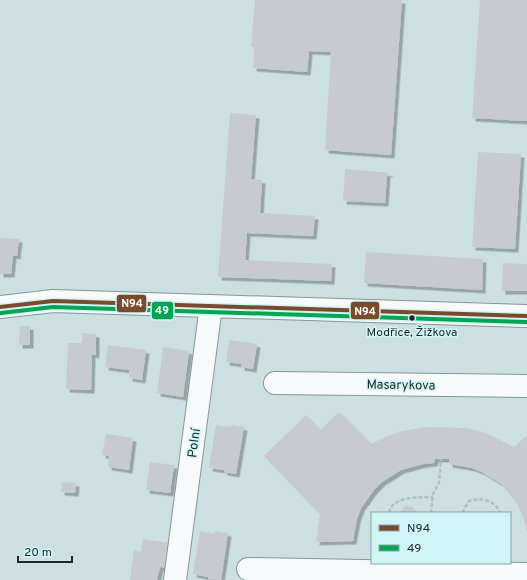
<svg xmlns="http://www.w3.org/2000/svg" width="527" height="580" font-family="Overpass,sans-serif">
	<style>
		.building { fill: #c7cbcf; filter: url(#shadow) }
		.lines { fill: none; stroke-linecap: round; stroke-linejoin: round }
		.minor-casing { stroke: #879697; stroke-width: 24 }
		.path { stroke: #b8bebf; stroke-width: 2.5; stroke-dasharray: 4 2; stroke-linecap: butt }
		.minor { stroke: #f7fafb; stroke-width: 22 }
		.bus-1-casing { stroke: #d1f5f7; stroke-width: 7 }
		.bus-2-casing { stroke: #d1f5f7; stroke-width: 7 }
		.bus-1 { stroke: #7a4b2a; stroke-width: 4 }
		.bus-2 { stroke: #00a651; stroke-width: 4 }
		.bus-dot { fill: #1c2a2a; stroke: #d1f5f7; stroke-width: 1.5 }
		.labels { text-anchor: middle; stroke-width: 3; stroke-linejoin: round; paint-order: stroke }
		.bus-label { font-size: 12px; fill: #1c2a2a; stroke: #d1f5f7 }
		.street-label { font-size: 13px; fill: #1c2a2a; stroke: #d1f5f7 }
		.line-badge { stroke: #d1f5f7; stroke-width: 1.5 }
		.badge-label { font-size: 11px; text-anchor: middle; font-weight: bold; fill: #fff }
	</style>
	<defs>
		<filter id="shadow"><feDropShadow dx="3.5" dy="3.5" stdDeviation="0" flood-color="#0004"/></filter>
	</defs>
	<rect width="100%" height="100%" fill="#cce0e2"/>
	<path class="building" d="M 255,0 L 402,0 L 391,155 L 325,150 L 331,52 L 309,51 L 307,72 L 253,68 L 254,47 L 251,47 Z
		M 480,0 L 527,0 L 527,121 L 472,118 Z
		M 230,113 L 256,115 L 251,179 L 262,180 L 260,213 L 315,216 L 313,236 L 247,233 L 245,260 L 332,264 L 331,281 L 218,277 Z
		M 478,152 L 521,154 L 515,249 L 472,247 Z
		M 345,169 L 391,173 L 387,174 L 385,203 L 343,201 Z
		M 0,238 L 19,239 L 17,256 L 13,255 L 11,274 L 0,274 Z
		M 366,252 L 483,259 L 482,290 L 364,283 Z
		M 503,263 L 527,264 L 527,291 L 502,291 Z
		M 20,326 L 30,326 L 30,345 L 19,345 Z
		M 82,333 L 96,334 L 96,355 L 92,354 L 91,390 L 66,389 L 68,343 L 82,343 Z
		M 229,340 L 257,344 L 253,369 L 241,367 L 241,364 L 226,362 Z
		M 108,345 L 146,350 L 142,380 L 129,378 L 129,370 L 105,367 Z
		M 163,347 L 189,351 L 183,397 L 157,393 Z
		M 339,412 L 371,444 L 387,436 L 402,431 L 427,427 L 467,428 L 483,432 L 498,439 L 514,447 L 527,435 L 527,531 L 521,512 L 516,502 L 501,484 L 482,472 L 472,468 L 449,464 L 449,459 L 435,459 L 434,463 L 423,464 L 401,470 L 382,482 L 374,490 L 361,508 L 357,519 L 353,541 L 316,542 L 320,514 L 264,456 L 306,415 L 320,430 Z
		M 216,425 L 231,427 L 232,425 L 244,427 L 236,474 L 224,472 L 224,470 L 209,468 Z
		M 106,434 L 133,438 L 129,470 L 108,467 L 109,456 L 102,455 Z
		M 150,462 L 174,465 L 170,493 L 146,490 Z
		M 62,482 L 76,483 L 75,493 L 61,492 Z
		M 405,506 L 412,507 L 419,513 L 399,513 Z
		M 200,531 L 215,534 L 215,531 L 228,533 L 221,580 L 208,579 L 208,577 L 193,574 Z
		M 143,539 L 170,543 L 167,568 L 160,567 L 157,580 L 130,580 L 134,550 L 141,552 Z"/>
	<g class="lines">
		<g class="minor-casing">
			<path id="minor" d="M 0,307 L 53,301 L 527,316
				M 275,383 L 527,386
				M 248,569 L 527,574
				M 175,580 L 211,306"/>
		</g>
		<path class="path" d="M 389,513 C 393,495 419,498 433,497
			M 431,513 L 433,494 L 439,483 L 441,459
			M 463,513 L 464,509 L 469,501 C 482,497 495,500 500,513"/>
		<use href="#minor" class="minor"/>
		<g class="bus-1-casing">
			<path id="bus-1" d="M 0,307 L 53,301 L 527,316"/>
		</g>
		<g class="bus-2-casing">
			<path id="bus-2" d="M 1,313 L 53,307 L 527,322"/>
		</g>
		<use href="#bus-1" class="bus-1"/>
		<use href="#bus-2" class="bus-2"/>
	</g>
	<circle class="bus-dot" cx="412" cy="318" r="3.5"/>
	<g class="labels">
		<g class="bus-label">
			<text x="412" y="336">Modřice, Žižkova</text>
		</g>
		<g class="street-label">
			<text transform="translate(401 384) rotate(1)" y="5">Masarykova</text>
			<text transform="translate(193 443) rotate(-82)" y="5">Polní</text>
		</g>
	</g>
	<g class="line-badge">
		<rect x="116" y="294" width="31" height="19" rx="4" fill="#7a4b2a"/>
		<rect x="151" y="301" width="23" height="19" rx="4" fill="#00a651"/>
		<rect x="350" y="301" width="30" height="19" rx="4" fill="#7a4b2a"/>
	</g>
	<g class="badge-label">
		<text x="132" y="307">N94</text>
		<text x="162" y="314">49</text>
		<text x="365" y="315">N94</text>
	</g>
	<rect x="371" y="512" width="140" height="52" fill="#d1f5f7" stroke="#89a4a5"/>
	<rect x="379" y="525" width="20" height="6" fill="#7a4b2a" stroke="#89a4a5"/>
	<text x="407" y="532" font-size="12" fill="#1c2a2a">N94</text>
	<rect x="379" y="545" width="20" height="6" fill="#00a651" stroke="#89a4a5"/>
	<text x="407" y="552" font-size="12" fill="#1c2a2a">49</text>
	<path d="M18 556v6h54v-6" fill="none" stroke="#1c2a2a" stroke-width="2"/>
	<text x="24" y="556" font-size="12" fill="#1c2a2a" stroke="#d1f5f7" stroke-width="3" paint-order="stroke">20 m</text>
</svg>
